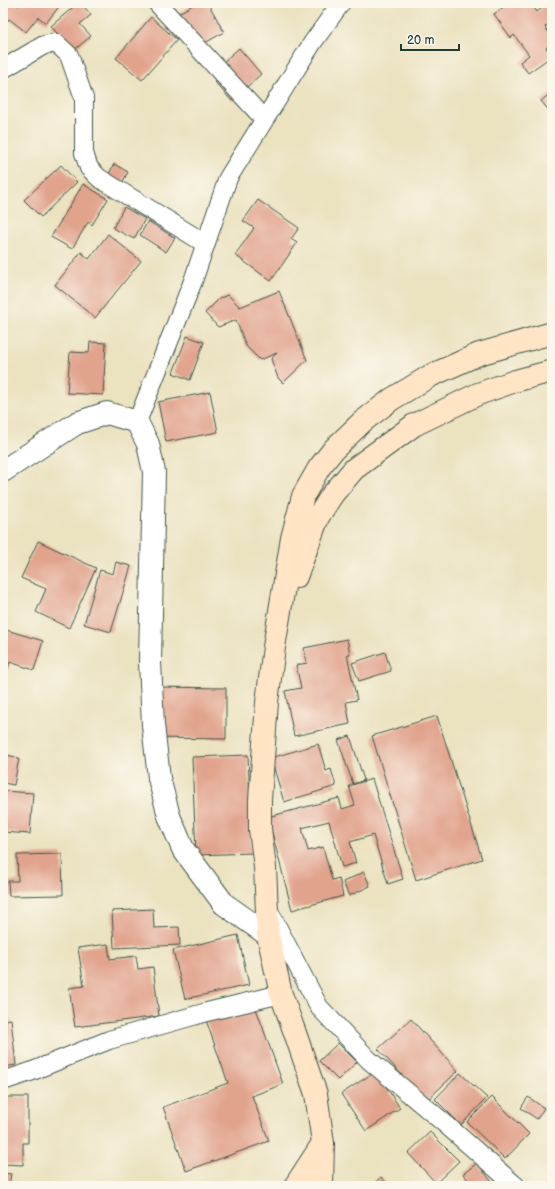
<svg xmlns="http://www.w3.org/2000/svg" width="555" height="1189" font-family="'Balsamiq Sans',sans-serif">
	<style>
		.building { fill: #e1a38c }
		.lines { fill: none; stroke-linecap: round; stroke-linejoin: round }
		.minor-casing { stroke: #3e5649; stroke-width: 20 }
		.tertiary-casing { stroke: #3e5649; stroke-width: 24 }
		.secondary-casing { stroke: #3e5649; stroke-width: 24 }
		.minor { stroke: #fff; stroke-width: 18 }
		.tertiary { stroke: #fff; stroke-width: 22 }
		.secondary { stroke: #ffe4c6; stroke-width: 22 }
	</style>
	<rect width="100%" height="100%" fill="#fbf7ec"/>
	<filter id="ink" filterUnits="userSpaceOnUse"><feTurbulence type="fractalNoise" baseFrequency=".025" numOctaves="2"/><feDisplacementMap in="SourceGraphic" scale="8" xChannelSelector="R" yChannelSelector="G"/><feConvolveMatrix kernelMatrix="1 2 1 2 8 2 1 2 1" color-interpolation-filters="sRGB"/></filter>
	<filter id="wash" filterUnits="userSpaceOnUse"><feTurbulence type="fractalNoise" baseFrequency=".012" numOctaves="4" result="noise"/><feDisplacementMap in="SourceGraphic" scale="16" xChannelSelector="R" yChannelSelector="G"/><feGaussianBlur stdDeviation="0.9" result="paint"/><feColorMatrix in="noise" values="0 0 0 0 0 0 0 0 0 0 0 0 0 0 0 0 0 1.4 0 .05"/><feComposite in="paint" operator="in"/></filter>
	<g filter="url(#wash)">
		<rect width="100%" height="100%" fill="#ebe2c0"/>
		<g id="blocks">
			<path class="building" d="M 10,3 L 14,3 L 18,6 L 21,3 L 62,3 L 46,23 L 38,17 L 26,32 L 9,19 L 3,27 L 3,11 Z
				M 78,3 L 81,3 L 91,15 L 80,24 L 91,36 L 72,52 L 51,26 Z
				M 196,3 L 208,3 L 224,32 L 198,47 L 179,13 Z
				M 509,3 L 531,3 L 537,12 L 542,8 L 538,3 L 552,3 L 552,22 L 545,27 L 552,37 L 552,43 L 546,48 L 552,56 L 528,73 L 520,62 L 529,55 L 514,35 L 511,38 L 494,14 Z
				M 151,17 L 177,40 L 142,80 L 116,58 Z
				M 239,48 L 261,74 L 232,101 L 214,81 L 226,69 L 221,64 Z
				M 552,92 L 552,114 L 541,101 Z
				M 114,164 L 128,172 L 121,185 L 107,178 Z
				M 61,165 L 77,182 L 41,217 L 24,200 Z
				M 83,184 L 108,199 L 92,225 L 88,222 L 72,249 L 51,237 Z
				M 258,200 L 299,228 L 291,239 L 297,243 L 271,281 L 235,255 L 254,228 L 243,221 Z
				M 124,207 L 145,219 L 134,239 L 113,228 Z
				M 148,221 L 175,238 L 166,252 L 140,235 Z
				M 108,234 L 141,261 L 95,318 L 55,285 L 81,252 L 89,259 Z
				M 279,291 L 307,360 L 283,383 L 278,378 L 271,359 L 277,353 L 260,360 L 246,346 L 236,320 L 218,327 L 205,313 L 220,298 L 228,295 L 240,307 Z
				M 187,336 L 204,342 L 190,380 L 173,373 Z
				M 90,342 L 106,343 L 103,395 L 67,393 L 70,352 L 89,353 Z
				M 210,392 L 218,432 L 166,442 L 158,402 Z
				M 38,541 L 96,568 L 69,628 L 36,612 L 46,589 L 21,578 Z
				M 116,562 L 131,566 L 111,632 L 84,624 L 100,570 L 113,574 Z
				M 3,629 L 43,641 L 34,670 L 10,662 L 3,685 Z
				M 347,639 L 350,654 L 347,655 L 357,700 L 346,702 L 350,724 L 294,736 L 285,691 L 301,688 L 296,665 L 307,663 L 304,648 Z
				M 385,652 L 391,671 L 359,681 L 352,663 Z
				M 156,687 L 226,688 L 226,739 L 155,738 Z
				M 437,716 L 482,859 L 416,880 L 372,736 Z
				M 350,736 L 364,780 L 353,784 L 338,740 Z
				M 318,744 L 326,771 L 331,769 L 336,786 L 284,802 L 271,758 Z
				M 3,754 L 19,758 L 14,785 L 3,783 Z
				M 248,755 L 252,853 L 196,855 L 192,757 Z
				M 372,779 L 403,879 L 388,884 L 373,835 L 350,842 L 356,863 L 342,867 L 329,821 L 302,828 L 308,851 L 323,847 L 332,880 L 339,878 L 343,896 L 292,910 L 268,817 L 339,798 L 342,809 L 355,805 L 349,786 Z
				M 3,791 L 33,793 L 30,834 L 3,832 Z
				M 3,847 L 8,848 L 4,867 L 3,867 Z
				M 62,854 L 63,895 L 9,896 L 8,881 L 18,881 L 17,855 Z
				M 364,872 L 370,886 L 349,896 L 343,882 Z
				M 153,909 L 154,928 L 179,927 L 180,945 L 114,948 L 112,911 Z
				M 238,935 L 249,985 L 185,999 L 173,950 Z
				M 108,944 L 110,959 L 136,956 L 138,969 L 153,967 L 159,1016 L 75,1027 L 69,988 L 84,986 L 78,948 Z
				M 254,1003 L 283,1084 L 252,1096 L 269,1141 L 186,1171 L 163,1107 L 228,1083 L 206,1020 Z
				M 11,1019 L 16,1065 L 3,1067 L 3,1020 Z
				M 411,1019 L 458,1071 L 426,1101 L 378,1049 Z
				M 338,1043 L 357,1062 L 338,1080 L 319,1061 Z
				M 376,1071 L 400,1108 L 366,1131 L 341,1094 Z
				M 460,1073 L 487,1098 L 461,1125 L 435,1099 Z
				M 3,1097 L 28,1097 L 28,1143 L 23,1143 L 23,1165 L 3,1164 Z
				M 492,1097 L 529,1134 L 505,1159 L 467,1122 Z
				M 528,1097 L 544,1108 L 537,1119 L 521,1108 Z
				M 430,1132 L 459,1161 L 436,1183 L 408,1153 Z
				M 477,1163 L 495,1186 L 461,1186 L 468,1180 L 463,1174 Z
				M 3,1173 L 11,1174 L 9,1186 L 3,1186 Z
				M 381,1177 L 389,1186 L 371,1186 Z"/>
		</g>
	</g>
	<g filter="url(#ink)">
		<use href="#blocks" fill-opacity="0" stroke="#3e5649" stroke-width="1"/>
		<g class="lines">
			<g class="minor-casing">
				<path id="minor" d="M 157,3 L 264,119
					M 3,69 L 44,45 L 56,43 L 69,55 L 84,98 L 84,153 L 89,168 L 99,178 L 206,244
					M 137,422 L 193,281 L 228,178 L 313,42 L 341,3
					M 268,909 L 319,1007 L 369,1060 L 443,1122 L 516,1186
					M 3,1081 L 30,1072 L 109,1040 L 207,1012 L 281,994"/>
			</g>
			<g class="tertiary-casing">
				<path id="tertiary" d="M 3,471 L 77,423 L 107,413 L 137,422 L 148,444 L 154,472 L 150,662 L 153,725 L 159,778 L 169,816 L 183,849 L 224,904 L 268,935"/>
			</g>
			<g class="secondary-casing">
				<path id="secondary" d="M 296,577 L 318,517 L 332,495 L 354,469 L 414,425 L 478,394 L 515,381 L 552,371
					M 295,1186 L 323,1143
					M 322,1186 L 323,1143 L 316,1094 L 295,1033 L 281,994 L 268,935 L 265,867 L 260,829 L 260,800 L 267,702 L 274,647 L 292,538 L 303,496 L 319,468 L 334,449 L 362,422 L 392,399 L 430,376 L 479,354 L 552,333"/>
			</g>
			<use href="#minor" class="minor"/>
			<use href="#tertiary" class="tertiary"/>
			<use href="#secondary" class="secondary"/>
		</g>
	</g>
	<rect width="555" height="1189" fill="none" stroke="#fbf7ec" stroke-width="16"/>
	<path d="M401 44v6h58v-6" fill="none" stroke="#1f3d34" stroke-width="2"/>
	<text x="407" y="44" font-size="12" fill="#1f3d34" stroke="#fbf7ec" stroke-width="3" paint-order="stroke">20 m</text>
</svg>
